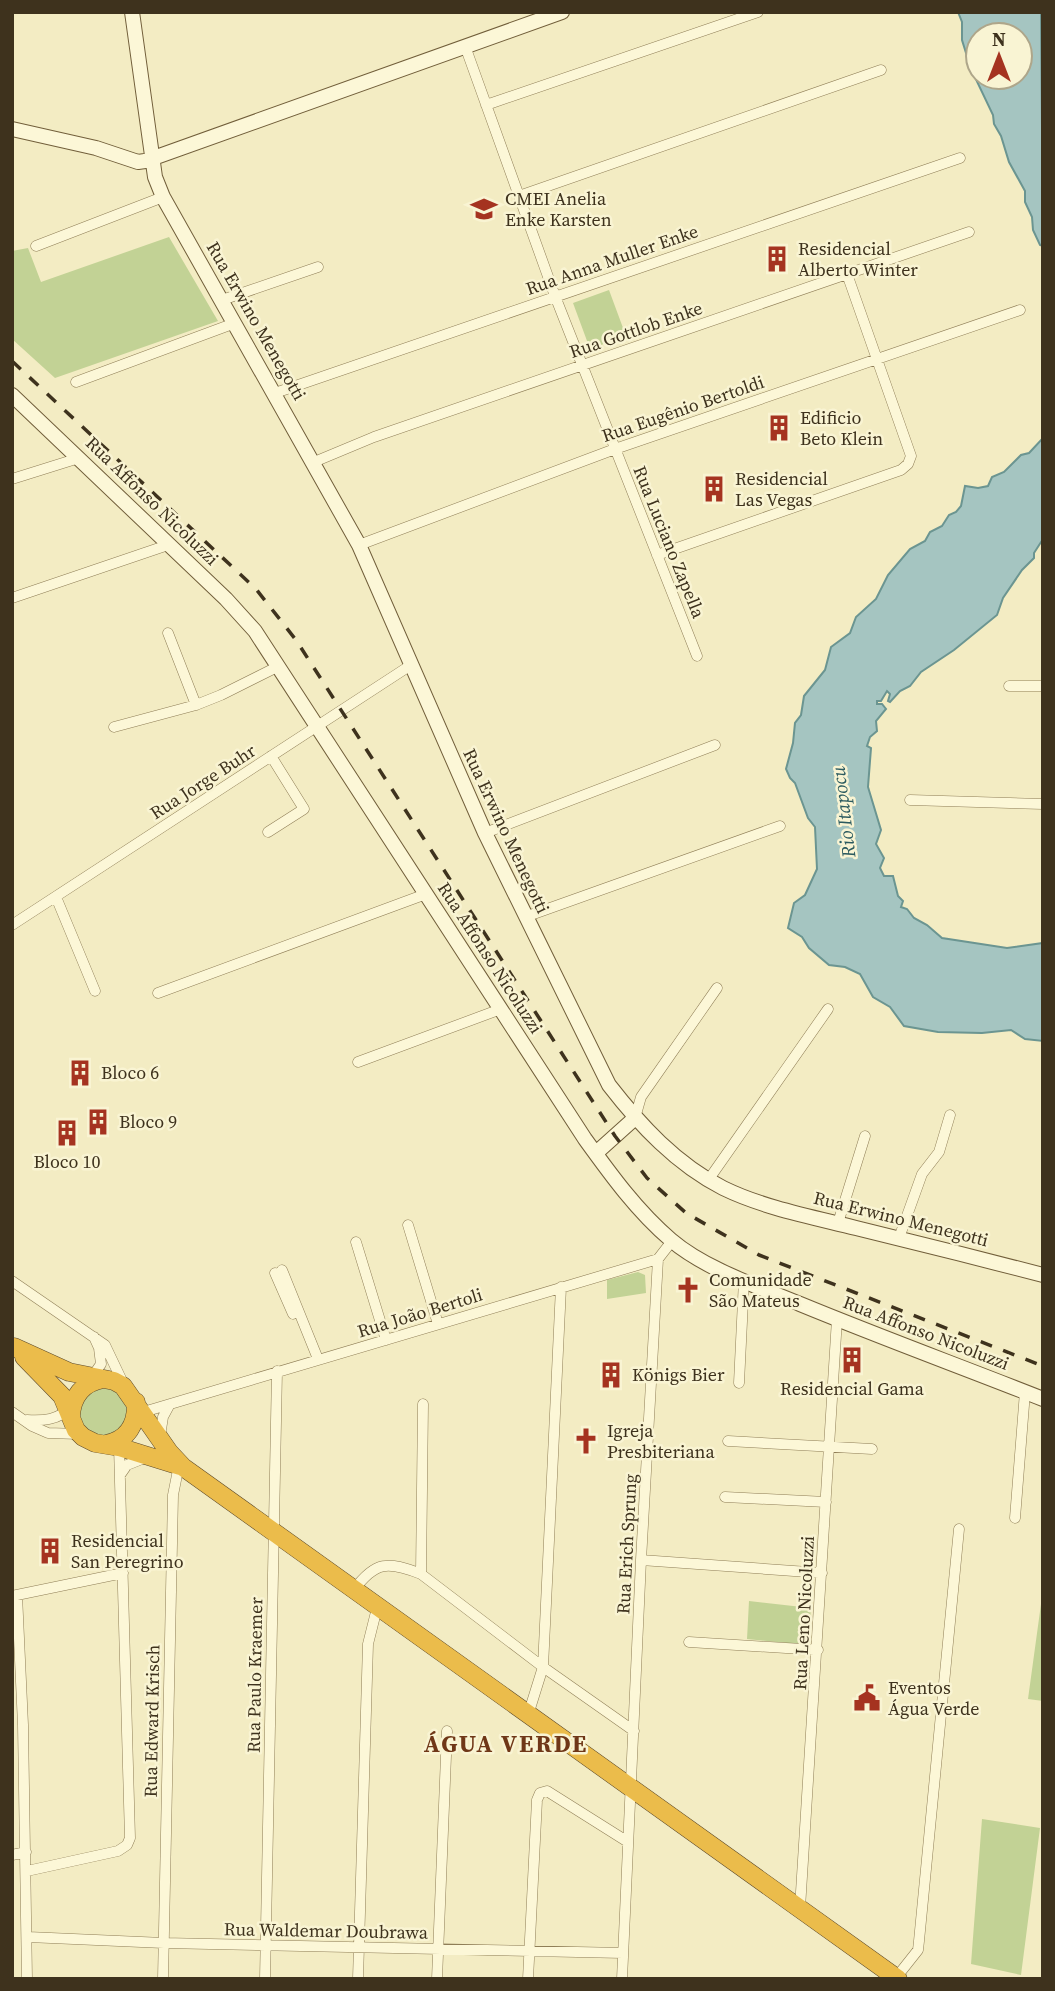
<svg xmlns="http://www.w3.org/2000/svg" width="1055" height="1991" font-family="'Source Serif 4',serif">
	<style>
		.green { fill: #c2d295 }
		.water { fill: #a5c5c1; stroke: #6b9591; stroke-width: 2; fill-rule: evenodd }
		.lines { fill: none; stroke-linecap: round; stroke-linejoin: round }
		.street-casing { stroke: #8f7e57; stroke-width: 11 }
		.secondary-casing { stroke: #715e3a; stroke-width: 16 }
		.highway-casing { stroke: #5d4a2c; stroke-width: 19 }
		.street { stroke: #fcf7d7; stroke-width: 10 }
		.secondary { stroke: #fcf7d7; stroke-width: 14 }
		.highway { stroke: #ebbc4b; stroke-width: 18 }
		.rail { stroke: #3e321d; stroke-width: 3.5; stroke-dasharray: 12 12; stroke-linecap: butt }
		.labels { text-anchor: middle; stroke-width: 5; stroke-linejoin: round; paint-order: stroke }
		.poi-label { font-size: 18px; fill: #3e321d; stroke: #f9f4d3; text-anchor: start }
		.street-label { font-size: 18px; fill: #3e321d; stroke: #f9f4d3 }
		.water-label { font-size: 19px; font-style: italic; fill: #2b5a5f; stroke: #f9f4d3 }
		.district-label { font-size: 24px; font-weight: bold; letter-spacing: 2px; fill: #6f3717; stroke: #f9f4d3 }
	</style>
	<rect width="100%" height="100%" fill="#f3ecc3"/>
	<path class="green" d="M 169,237 L 218,321 L 55,378 L 12,339 L 12,251 L 28,248 L 41,282 Z
		M 609,290 L 626,336 L 590,349 L 573,303 Z
		M 638,1272 L 645,1275 L 646,1293 L 607,1299 L 607,1280 Z
		M80 1412a24 24 0 1 1 48 0a24 24 0 1 1-48 0Z
		M 749,1601 L 811,1608 L 808,1645 L 747,1639 Z
		M 1041,1604 L 1043,1604 L 1043,1701 L 1028,1699 Z
		M 982,1819 L 1040,1828 L 1021,1975 L 971,1964 Z"/>
	<path class="water" d="M 958,12 L 1041,12 L 1043,246 L 1040,245 L 1033,230 L 1032,217 L 1025,202 L 1025,191 L 1009,162 L 1001,136 L 994,124 L 993,115 L 971,69 L 962,40 L 962,22 ZM 1020,35 L 1020,77 L 978,77 L 978,35 Z
		M 1043,438 L 1043,539 L 1034,553 L 1034,558 L 1022,570 L 1003,598 L 997,615 L 954,650 L 921,672 L 910,686 L 900,691 L 890,702 L 888,701 L 890,694 L 887,691 L 881,701 L 877,701 L 877,704 L 882,704 L 886,709 L 876,721 L 877,731 L 870,737 L 867,746 L 871,748 L 868,787 L 881,830 L 876,844 L 884,858 L 880,868 L 884,876 L 893,876 L 898,896 L 903,901 L 901,907 L 907,909 L 914,918 L 927,925 L 942,938 L 1007,948 L 1043,943 L 1043,1041 L 1025,1039 L 1011,1030 L 982,1033 L 938,1032 L 904,1026 L 890,1007 L 873,997 L 860,974 L 845,967 L 829,965 L 809,948 L 802,937 L 788,928 L 794,903 L 805,895 L 817,869 L 815,827 L 808,818 L 795,783 L 790,778 L 786,769 L 793,743 L 795,723 L 801,715 L 804,696 L 825,670 L 831,647 L 850,633 L 856,617 L 876,599 L 888,575 L 910,549 L 925,541 L 930,532 L 942,526 L 949,515 L 956,512 L 961,506 L 965,486 L 978,488 L 988,486 L 992,477 L 1004,472 L 1021,455 L 1029,453 Z"/>
	<g class="lines">
		<g class="street-casing">
			<path id="street" d="M 465,46 L 555,296 L 697,656
				M 486,105 L 758,12
				M 519,196 L 881,70
				M 36,246 L 163,197
				M 222,300 L 318,267
				M 76,382 L 235,323
				M 275,393 L 960,158
				M 314,462 L 374,437 L 969,232
				M 12,479 L 79,458
				M 359,545 L 615,449 L 1020,310
				M 657,555 L 901,470 L 908,464 L 911,456 L 847,274
				M 12,598 L 168,545
				M 168,633 L 196,705
				M 1009,686 L 1043,686
				M 114,727 L 196,705 L 221,695 L 279,666
				M 910,800 L 1043,804
				M 268,832 L 304,809 L 271,756
				M 485,833 L 715,745
				M 56,897 L 95,991
				M 525,917 L 780,826
				M 12,925 L 411,665
				M 158,993 L 426,894
				M 358,1062 L 501,1009
				M 635,1118 L 641,1097 L 717,988
				M 709,1179 L 828,1009
				M 838,1223 L 865,1136
				M 408,1225 L 438,1324
				M 899,1238 L 922,1174 L 939,1152 L 950,1115
				M 356,1242 L 386,1340
				M 282,1270 L 318,1359
				M 275,1273 L 293,1314
				M 12,1281 L 105,1345 L 124,1385
				M 92,1377 L 101,1364 L 99,1348 L 94,1337
				M 739,1383 L 744,1280
				M 12,1412 L 32,1426 L 48,1433 L 79,1434
				M 140,1413 L 658,1259 L 672,1241
				M 27,1420 C 44,1421 58,1420 71,1407
				M 160,1436 L 163,1417 L 170,1404
				M 728,1441 L 872,1449
				M 120,1475 L 127,1465 L 147,1457
				M 725,1497 L 826,1502
				M 1015,1518 L 1025,1392
				M 641,1560 L 822,1573
				M 421,1574 L 423,1404
				M 354,1590 C 375,1561 388,1561 421,1574 L 543,1667 L 634,1731
				M 17,1595 L 23,1725 L 27,1979
				M 12,1596 L 123,1573
				M 689,1642 L 818,1650
				M 528,1715 L 543,1667 L 561,1287
				M 12,1855 L 26,1852
				M 27,1871 L 118,1851 L 127,1845 L 130,1838 L 119,1446
				M 800,1908 L 837,1319
				M 28,1937 L 164,1943 L 623,1953
				M 163,1979 L 173,1495 L 179,1465
				M 265,1979 L 277,1371
				M 358,1979 L 368,1644 L 377,1608
				M 437,1979 L 447,1731
				M 528,1979 L 537,1800 L 540,1793 L 547,1791 L 628,1842
				M 622,1979 L 641,1560 L 658,1259
				M 895,1979 L 918,1950 L 919,1941 L 959,1529"/>
		</g>
		<g class="secondary-casing">
			<path id="secondary" d="M 132,12 L 155,177 L 163,197 L 359,545 L 485,833 L 609,1085 C 640,1125 676,1164 723,1188 C 764,1208 812,1217 856,1228 C 918,1243 981,1259 1043,1275
				M 12,129 L 96,148 L 138,162 L 145,161 L 562,12
				M 12,395 L 226,599 L 255,631 L 585,1139 C 611,1175 637,1211 671,1240 C 705,1269 759,1287 800,1304 C 880,1337 962,1367 1043,1399
				M 596,1153 L 635,1118"/>
		</g>
		<g class="highway-casing">
			<path id="highway" d="M 14,1347 L 69,1372 L 114,1381 L 123,1386 L 169,1452 L 183,1467 L 898,1979
				M 24,1357 L 62,1396 L 76,1430 L 83,1437 L 95,1443 L 119,1447 L 180,1466
				M 71,1416 C 72,1397 82,1383 103,1379
				M 106,1444 C 128,1440 137,1424 136,1402"/>
		</g>
		<use href="#street" class="street"/>
		<use href="#secondary" class="secondary"/>
		<use href="#highway" class="highway"/>
		<path class="rail" d="M 12,361 L 256,589 L 296,640 L 615,1136 L 647,1178 L 686,1213 L 759,1255 L 1043,1366"/>
	</g>
	<defs>
		<g id="school-bare" transform="scale(2.1)"><path d="M0-5L7-2L0 1L-7-2ZM-4 1L0 2.5L4 1V4Q0 6-4 4Z" fill="#a53320" stroke="#f9f4d3" stroke-width="2.5" paint-order="stroke"/></g>
		<g id="building-bare" transform="scale(2.1)"><path d="M-4-6H4V6H1V3H-1V6H-4ZM-2.5-4.3h1.7v1.8h-1.7ZM.8-4.3h1.7v1.8H.8ZM-2.5-1h1.7V.8h-1.7ZM.8-1h1.7V.8H.8Z" fill="#a53320" stroke="#f9f4d3" stroke-width="2.5" paint-order="stroke"/></g>
		<g id="church-bare" transform="scale(2.1)"><path d="M-1.2-6h2.4v3.5h3.3v2.4h-3.3V6h-2.4V-.1h-3.3v-2.4h3.3Z" fill="#a53320" stroke="#f9f4d3" stroke-width="2.5" paint-order="stroke"/></g>
		<g id="civic-bare" transform="scale(2.1)"><path d="M-.6-6.5H3V-4.5H.6V-3L4-1V1h2V6H-6V1h2V-1L-.6-3ZM-1.2 2.5V6h2.4V2.5Z" fill="#a53320" stroke="#f9f4d3" stroke-width="2.5" paint-order="stroke"/></g>
	</defs>
	<g fill-rule="evenodd">
		<use href="#school-bare" x="484" y="209"/>
		<use href="#building-bare" x="777" y="259"/>
		<use href="#building-bare" x="779" y="428"/>
		<use href="#building-bare" x="714" y="489"/>
		<use href="#building-bare" x="80" y="1073"/>
		<use href="#building-bare" x="98" y="1122"/>
		<use href="#building-bare" x="67" y="1133"/>
		<use href="#church-bare" x="688" y="1290"/>
		<use href="#building-bare" x="852" y="1360"/>
		<use href="#building-bare" x="611" y="1375"/>
		<use href="#church-bare" x="586" y="1441"/>
		<use href="#building-bare" x="50" y="1551"/>
		<use href="#civic-bare" x="867" y="1698"/>
	</g>
	<g class="labels">
		<g class="poi-label">
			<text x="505" y="205">CMEI Anelia<tspan x="505" dy="21">Enke Karsten</tspan></text>
			<text x="798" y="255">Residencial<tspan x="798" dy="21">Alberto Winter</tspan></text>
			<text x="800" y="424">Edificio<tspan x="800" dy="21">Beto Klein</tspan></text>
			<text x="735" y="485">Residencial<tspan x="735" dy="21">Las Vegas</tspan></text>
			<text x="101" y="1079">Bloco 6</text>
			<text x="119" y="1128">Bloco 9</text>
			<text x="67" y="1168" text-anchor="middle">Bloco 10</text>
			<text x="709" y="1286">Comunidade<tspan x="709" dy="21">São Mateus</tspan></text>
			<text x="632" y="1381">Königs Bier</text>
			<text x="852" y="1395" text-anchor="middle">Residencial Gama</text>
			<text x="607" y="1437">Igreja<tspan x="607" dy="21">Presbiteriana</tspan></text>
			<text x="71" y="1547">Residencial<tspan x="71" dy="21">San Peregrino</tspan></text>
			<text x="888" y="1694">Eventos<tspan x="888" dy="21">Água Verde</tspan></text>
		</g>
		<g class="street-label">
			<text transform="translate(612 260) rotate(-19)" y="6">Rua Anna Muller Enke</text>
			<text transform="translate(256 321) rotate(60)" y="6">Rua Erwino Menegotti</text>
			<text transform="translate(636 330) rotate(-19)" y="6">Rua Gottlob Enke</text>
			<text transform="translate(683 409) rotate(-19)" y="6">Rua Eugênio Bertoldi</text>
			<text transform="translate(152 501) rotate(44)" y="6">Rua Affonso Nicoluzzi</text>
			<text transform="translate(669 542) rotate(68)" y="6">Rua Luciano Zapella</text>
			<text transform="translate(203 782) rotate(-33)" y="6">Rua Jorge Buhr</text>
			<text transform="translate(506 831) rotate(65)" y="6">Rua Erwino Menegotti</text>
			<text transform="translate(490 958) rotate(57)" y="6">Rua Affonso Nicoluzzi</text>
			<text transform="translate(901 1219) rotate(14)" y="6">Rua Erwino Menegotti</text>
			<text transform="translate(420 1313) rotate(-17)" y="6">Rua João Bertoli</text>
			<text transform="translate(926 1333) rotate(21)" y="6">Rua Affonso Nicoluzzi</text>
			<text transform="translate(627 1544) rotate(-87)" y="6">Rua Erich Sprung</text>
			<text transform="translate(804 1613) rotate(-87)" y="6">Rua Leno Nicoluzzi</text>
			<text transform="translate(255 1675) rotate(-89)" y="6">Rua Paulo Kraemer</text>
			<text transform="translate(152 1721) rotate(-89)" y="6">Rua Edward Krisch</text>
			<text transform="translate(326 1931) rotate(1)" y="6">Rua Waldemar Doubrawa</text>
		</g>
		<g class="water-label">
			<text transform="translate(843 812) rotate(-97)" y="7">Rio Itapocu</text>
		</g>
		<g class="district-label">
			<text x="506" y="1752">ÁGUA VERDE</text>
		</g>
	</g>
	<rect width="1055" height="1991" fill="none" stroke="#3e321d" stroke-width="28"/>
	<g transform="translate(999 56)"><circle r="33" fill="#f9f4d3" stroke="#aea68a" stroke-width="2"/>
	<path d="M0-5L12 26L0 18L-12 26Z" fill="#a53320"/>
	<text y="-10" font-size="19" font-weight="bold" text-anchor="middle" fill="#3e321d">N</text>
	</g>
</svg>
